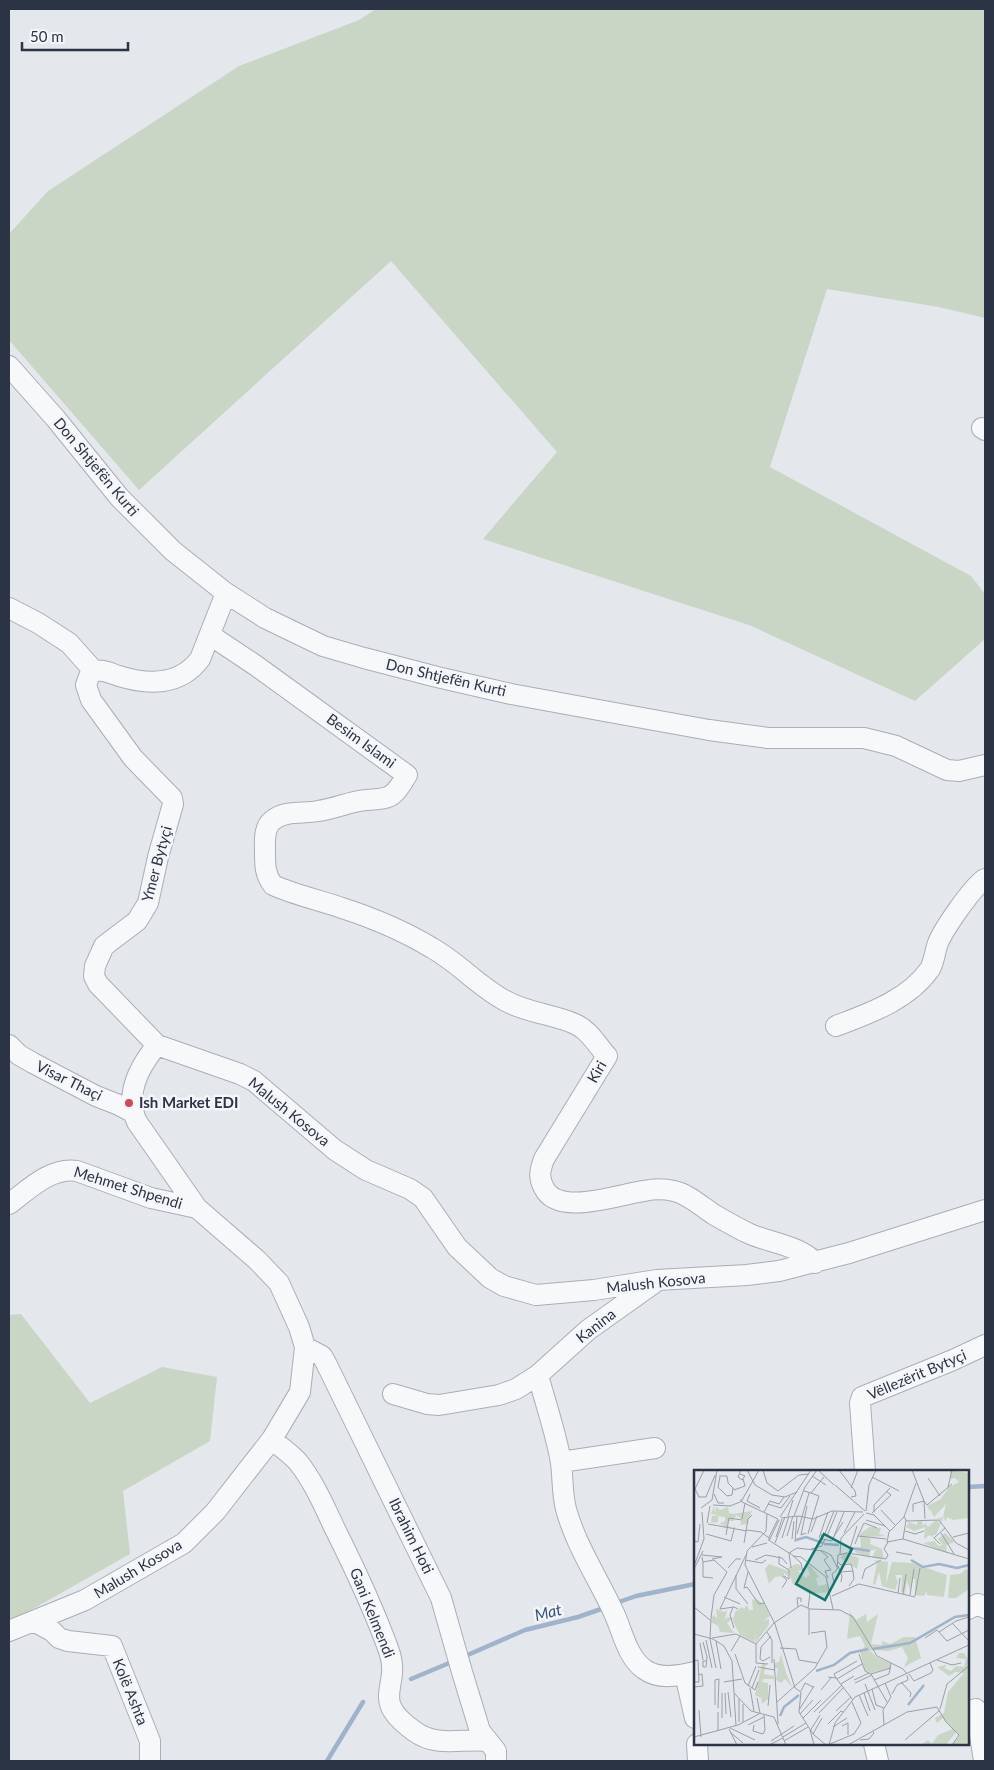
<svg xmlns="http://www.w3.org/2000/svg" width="994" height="1770" font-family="Lato,sans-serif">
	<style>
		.green { fill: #c9d6c5 }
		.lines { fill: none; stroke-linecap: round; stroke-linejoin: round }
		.stream { stroke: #9fb4cc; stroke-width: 4.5 }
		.minor-casing { stroke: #a9aeb7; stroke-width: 22 }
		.minor { stroke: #f7f8fa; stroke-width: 20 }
		.poi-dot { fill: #d1495b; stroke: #f4f6f9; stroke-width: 2 }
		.labels { text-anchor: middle; stroke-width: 5; stroke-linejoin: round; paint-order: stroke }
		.street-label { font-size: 15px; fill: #2b3445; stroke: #f4f6f9 }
		.poi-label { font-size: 15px; font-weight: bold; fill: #2b3445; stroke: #f4f6f9; text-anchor: start }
		.water-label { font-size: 16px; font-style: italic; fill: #34527a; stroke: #f4f6f9 }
		.inset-river { fill: none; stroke: #9fb4cc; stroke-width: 2.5 }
		.inset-road { fill: none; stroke: #9a9fa9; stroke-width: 1 }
		.view { fill: #0f766e; fill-opacity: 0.15; stroke: #0f766e; stroke-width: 2.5 }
		.inset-edge { fill: none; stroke: #2b3445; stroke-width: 2.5 }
	</style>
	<rect width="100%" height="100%" fill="#e4e7ec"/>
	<path class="green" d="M 376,9 L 985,9 L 985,318 L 939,307 L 827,289 L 770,467 L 971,576 L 985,594 L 985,639 L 915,701 L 749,625 L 483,539 L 557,452 L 391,261 L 139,490 L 9,340 L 9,234 L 48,191 L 239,66 L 359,20 Z
		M 21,1314 L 90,1403 L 162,1367 L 217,1377 L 210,1441 L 123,1491 L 130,1554 L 24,1614 L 9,1620 L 9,1315 Z"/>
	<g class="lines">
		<path class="stream" d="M 968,1487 L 985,1486
			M 616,1603 L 636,1596 L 695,1584
			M 463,1657 L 525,1630 L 578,1617 L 607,1607
			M 411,1679 L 454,1661
			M 327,1761 L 363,1702"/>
		<g class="minor-casing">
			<path id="minor" d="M 9,366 L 56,419 L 119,497 L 173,551 L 226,593 L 265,618 L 323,646 L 364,658 L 437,677 L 511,694 L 615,713 L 709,730 L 768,738 L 864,738 L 896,746 L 947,770 L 959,771 L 985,765
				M 982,428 L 985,430
				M 226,593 L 200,659 C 180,686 148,685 119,676 C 109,673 100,667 90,674 L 86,685 L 91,700 L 133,758 L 172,798 L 173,804 L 158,857 L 148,903 L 137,921 L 104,946 L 95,966 L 94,976 L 98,984 L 157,1045 L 240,1074 L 254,1081 L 335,1150 L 366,1170 L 410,1189 L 423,1198 L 457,1247 L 490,1278 L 504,1286 L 536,1295 L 594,1290 L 657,1280 L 747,1275 L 779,1271 L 849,1253 L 985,1210
				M 9,608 L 38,623 L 69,643 L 94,671
				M 210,635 L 255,665 L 407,775 C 403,781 399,789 393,794 C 386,800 376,799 367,800 C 350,801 335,809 318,811 C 303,814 286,810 273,820 C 263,827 265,842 265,853 C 265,865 265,875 273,885 C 295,895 319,900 342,908 C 373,918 404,931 432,948 C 459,963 479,987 506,1001 C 527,1013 553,1014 575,1024 C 589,1030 597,1045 607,1056 L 544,1159 C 540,1170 538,1177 544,1188 C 558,1217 619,1194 644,1191 C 653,1189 665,1189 674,1191 C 688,1194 701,1206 713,1214 C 725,1221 737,1228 750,1234 C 768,1242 804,1247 815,1263
				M 836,1026 C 870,1013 908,1000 930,969 C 934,962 935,951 938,943 C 943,930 973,886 985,879
				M 9,1045 L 19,1055 L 33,1063 L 96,1096 L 119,1105 L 132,1112
				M 9,1204 C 29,1189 51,1167 77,1171 L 151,1198 L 197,1208
				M 305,1347 L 322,1356 L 326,1363 L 441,1598 L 462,1672 L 480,1731 L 488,1741
				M 538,1375 C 545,1402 557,1436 561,1463 C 563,1478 562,1494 566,1509 C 576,1546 598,1578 614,1613 C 622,1630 627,1657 644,1669 C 658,1680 679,1676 695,1672
				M 393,1394 L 427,1404 L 439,1405 L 499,1395 L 516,1389 L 538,1375 L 588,1330 L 654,1283
				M 272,1439 C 280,1447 291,1454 298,1462 C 314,1482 324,1506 335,1529 C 355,1569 374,1609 389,1651 C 402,1688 368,1698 414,1731 C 437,1748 462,1738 488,1741 L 496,1751 L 496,1761
				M 561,1462 L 655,1448
				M 865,1471 L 860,1403 L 862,1397 L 953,1360 L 985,1345
				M 968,1609 L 978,1604 L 985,1608
				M 35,1622 L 52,1631 L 59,1638 L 68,1641 L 112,1646 L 150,1741 L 150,1761
				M 9,1631 L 85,1600 L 184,1543 L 215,1512 L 272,1439 L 300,1392 L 305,1347 L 299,1327 L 279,1283 L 257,1260 L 197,1208 L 137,1122 C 124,1094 139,1067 157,1045
				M 685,1674 L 695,1718
				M 976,1709 L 984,1761
				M 697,1744 L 698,1761
				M 874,1744 L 878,1761"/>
		</g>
		<use href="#minor" class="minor"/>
	</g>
	<circle class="poi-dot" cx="129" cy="1103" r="5"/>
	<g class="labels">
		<g class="street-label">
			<text transform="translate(96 467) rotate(50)" y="5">Don Shtjefën Kurti</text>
			<text transform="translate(446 678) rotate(13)" y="5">Don Shtjefën Kurti</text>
			<text transform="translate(361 741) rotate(36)" y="5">Besim Islami</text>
			<text transform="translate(157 864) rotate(-75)" y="5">Ymer Bytyçi</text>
			<text transform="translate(597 1072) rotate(-60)" y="5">Kiri</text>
			<text transform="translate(69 1081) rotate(26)" y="5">Visar Thaçi</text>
			<text transform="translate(289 1112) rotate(39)" y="5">Malush Kosova</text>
			<text transform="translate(128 1188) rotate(17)" y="5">Mehmet Shpendi</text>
			<text transform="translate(656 1283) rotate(-6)" y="5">Malush Kosova</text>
			<text transform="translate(596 1326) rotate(-38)" y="5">Kanina</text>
			<text transform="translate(917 1375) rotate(-23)" y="5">Vëllezërit Bytyçi</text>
			<text transform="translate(411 1536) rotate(64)" y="5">Ibrahim Hoti</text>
			<text transform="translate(138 1569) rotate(-31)" y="5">Malush Kosova</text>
			<text transform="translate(372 1613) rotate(68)" y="5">Gani Kelmendi</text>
			<text transform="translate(130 1692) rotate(68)" y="5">Kolë Ashta</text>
		</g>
		<g class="poi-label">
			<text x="139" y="1108">Ish Market EDI</text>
		</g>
		<g class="water-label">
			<text transform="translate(548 1612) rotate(-14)" y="6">Mat</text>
		</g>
	</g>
	<g transform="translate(694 1470)">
		<rect width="275" height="275" fill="#e4e7ec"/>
		<path d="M 256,0 L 275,3 L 275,48 L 259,50 L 253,47 L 252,51 L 249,47 L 248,52 L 244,48 L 249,47 L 252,34 L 240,47 L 237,41 L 239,39 L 236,41 L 233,36 L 247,29 L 255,17 L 265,12 L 261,8 L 256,9 ZM 20,36 L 21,43 L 22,37 L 26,40 L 34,37 L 35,43 L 39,44 L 58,41 L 53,54 L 46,55 L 48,49 L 42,45 L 40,51 L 34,51 L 33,55 L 38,58 L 41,56 L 41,59 L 26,56 L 32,55 L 25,54 L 31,51 L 31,47 L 24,46 L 24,52 L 17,53 L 18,46 L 25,45 L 17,44 ZM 242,50 L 247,53 L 242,65 L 239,65 L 240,68 L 236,65 L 230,69 L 231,57 L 220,61 L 212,57 L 215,52 L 223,55 L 223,52 L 228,51 L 229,56 L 231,53 L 234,57 ZM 175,57 L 187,58 L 185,64 L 192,66 L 171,67 L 177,69 L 176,74 L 188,79 L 190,89 L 178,88 L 182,79 L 175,81 L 176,88 L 162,83 L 159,78 L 167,77 L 166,64 ZM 251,63 L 261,72 L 252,75 L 253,83 L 229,73 L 241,71 L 244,76 L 249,75 L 244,69 ZM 151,83 L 165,88 L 163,99 L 155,94 L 159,89 L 154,94 L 146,87 ZM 179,90 L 194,92 L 192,115 L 198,92 L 218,93 L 253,105 L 250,127 L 233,125 L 233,121 L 230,126 L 221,125 L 221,109 L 219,109 L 216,120 L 213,111 L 211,124 L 207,122 L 208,105 L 201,105 L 204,112 L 201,120 L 188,116 L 185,102 L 181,115 L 179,114 L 183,92 ZM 75,94 L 94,101 L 94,106 L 90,103 L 90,106 L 81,107 L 75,114 L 71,99 ZM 102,94 L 106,95 L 108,100 L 104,101 L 112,108 L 116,104 L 112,96 L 116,95 L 125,107 L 122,108 L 124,116 L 134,114 L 136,122 L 115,124 L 98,113 L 94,98 ZM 272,99 L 275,101 L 275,119 L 262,128 L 254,128 L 256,105 L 266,104 ZM 62,129 L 70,134 L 76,146 L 69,151 L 75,149 L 75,155 L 61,173 L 62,164 L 60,172 L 46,165 L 39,151 L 41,142 L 48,137 L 50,139 L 53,135 L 55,140 L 59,140 L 58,130 ZM 22,139 L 30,142 L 33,140 L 31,150 L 33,147 L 40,148 L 33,153 L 40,163 L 26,162 L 24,156 L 17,152 L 19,145 L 23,148 ZM 156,142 L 162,150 L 172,144 L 173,152 L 184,144 L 177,174 L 188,175 L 188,171 L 196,174 L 210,167 L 221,167 L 227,188 L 210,197 L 214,188 L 208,177 L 195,181 L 178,180 L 176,181 L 184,188 L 196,193 L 196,198 L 177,203 L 171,200 L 166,182 L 174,178 L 169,179 L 171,176 L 166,166 L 153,169 ZM 265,183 L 270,183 L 275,191 L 275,275 L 258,275 L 265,266 L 262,262 L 252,275 L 227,275 L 234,270 L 238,274 L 244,265 L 259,259 L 249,248 L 243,253 L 241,248 L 250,243 L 254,222 L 270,203 L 261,202 L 255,206 L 243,197 L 253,195 L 250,198 L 257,201 L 262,196 L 270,197 L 272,189 L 262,188 ZM 87,184 L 92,203 L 98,217 L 91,209 L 87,213 L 82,210 L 84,198 L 81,198 L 81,193 L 85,192 ZM 68,194 L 72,194 L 70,204 L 80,206 L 80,209 L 69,209 L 68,212 L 74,213 L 74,229 L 68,234 L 67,228 L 61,225 Z" fill="#c9d6c5"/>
		<path class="inset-river" d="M 102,70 L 112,67 L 129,73M 130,74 L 145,75M 157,78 L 176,81M 217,90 L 229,97 L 245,94 L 263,98 L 275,95M 179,179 L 216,173 L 261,147 L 275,145M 122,201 L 140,195 L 156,183 L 174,179M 214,235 L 230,215M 86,246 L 90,237 L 105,225"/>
		<path class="inset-road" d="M 53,0 L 61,15 L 78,25 L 91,27 L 103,22M 69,0 L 73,13 L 84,21 L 105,5 L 115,4M 124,0 L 140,15M 145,0 L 161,21 L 162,26 L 157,27M 218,0 L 230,31 L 231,49M 46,4 L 51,6 L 48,10 L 44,7 L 47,0M 25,6 L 33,6 L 34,13 L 41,20M 118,6 L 132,15M 26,7 L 24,17 L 33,26 L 38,25 L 39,18M 178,7 L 205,21M 234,8 L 246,26M 141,15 L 171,41M 254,17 L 258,0M 157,18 L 164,0M 1,19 L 5,27 L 12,27 L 21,5M 1,19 L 10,0M 40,20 L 51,16 L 49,9M 110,21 L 117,23 L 130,7M 117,23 L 125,26 L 118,49M 20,24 L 24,33 L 30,33M 56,24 L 53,31 L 66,38M 47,29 L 47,32 L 65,0M 48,32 L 84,49M 74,34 L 87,38 L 96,26M 19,35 L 36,36 L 46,32M 7,38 L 18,30 L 23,0M 187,40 L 201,55M 172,41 L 175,15 L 182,0M 70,42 L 76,31 L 85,34 L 90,27M 180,42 L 180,35 L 196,18M 219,42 L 219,34 L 230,31 L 233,35 L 258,14M 172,43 L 180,45 L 196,61M 178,43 L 197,25 L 192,21M 73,44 L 72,61 L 53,81 L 51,95 L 81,154 L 101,218 L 107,222 L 105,242 L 119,264 L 132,275M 94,46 L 99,30M 100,46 L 111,17 L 123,0M 86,47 L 117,0M 210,47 L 195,62 L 193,72 L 209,69 L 275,89M 210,47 L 213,51 L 245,50 L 262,73 L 275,80M 210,47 L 222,13M 87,48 L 104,46 L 119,49 L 138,41 L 169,42M 48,49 L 51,33M 84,49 L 75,67 L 75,71 L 85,50M 172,50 L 191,56M 13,53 L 16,36M 14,54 L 53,61M 53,60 L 67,62 L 75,68M 211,61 L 221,64 L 230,61M 117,62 L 123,46M 112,63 L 107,65 L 113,36M 150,63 L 161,42M 247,63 L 260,84M 12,64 L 37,71 L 40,59M 103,64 L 115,23M 114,64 L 118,49M 127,64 L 128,69 L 138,71M 32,65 L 35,48 L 48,50M 93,66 L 99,46M 130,66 L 140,41M 133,66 L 143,42M 164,66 L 170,53 L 183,58M 82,67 L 88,49M 259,67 L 275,63M 88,68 L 95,46M 125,68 L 134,42M 139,68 L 149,52M 98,69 L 100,51M 209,69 L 212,50M 0,71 L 4,72 L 6,54M 76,71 L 95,83M 138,71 L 150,42M 101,72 L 103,46M 50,73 L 54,49 L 58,45M 81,73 L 91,47M 161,74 L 164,66 L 192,69M 246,74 L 240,68 L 251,58M 58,77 L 73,73M 117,79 L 128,76 L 131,69M 127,81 L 134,87 L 130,90 L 137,100 L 131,101 L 134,108M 95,82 L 107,93 L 109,102M 155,82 L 163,56M 202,82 L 218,85M 95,83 L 103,78 L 129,81 L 137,85 L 143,97M 95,83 L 97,98M 146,84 L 147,68 L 170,44M 8,85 L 28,87 L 18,89M 85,86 L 85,94 L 95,100 L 95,109 L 90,106M 99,86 L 107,87 L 132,107 L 139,139M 8,87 L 9,92 L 20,90 L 33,102 L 20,125 L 17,148 L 16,169 L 22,198M 51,90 L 68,93 L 72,90M 61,90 L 72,85 L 88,88 L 93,94M 9,92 L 9,107 L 19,108M 144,92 L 147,95 L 157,94 L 159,101M 0,96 L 10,69 L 8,42M 144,96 L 148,106 L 147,112M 1,97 L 9,81M 34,98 L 42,89 L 47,89M 54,102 L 50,118 L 53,117 L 65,134 L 71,133M 147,102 L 159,101 L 160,109 L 155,116M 42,105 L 42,119 L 54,134M 88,106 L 93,110 L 88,118M 168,109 L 171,99 L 187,90M 140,113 L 138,104 L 143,100 L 144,85 L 153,83 L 192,89 L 194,85 L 190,79 L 194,72M 204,123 L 206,108M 209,124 L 212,104M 216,125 L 220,99M 138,126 L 165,114 L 221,127M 221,126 L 226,98M 30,127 L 46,134M 0,137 L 16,150M 39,137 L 36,145 L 40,158M 104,137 L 103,128 L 107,128 L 107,132M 114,138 L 116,123M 26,139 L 52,85M 26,139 L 40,137 L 44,139M 115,139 L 115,165M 258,153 L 275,171M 73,162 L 78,170 L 78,193M 245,162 L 262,151 L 275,147M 0,164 L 19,169 L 30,176 L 38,191 L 40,223 L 57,241 L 80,247 L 92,275M 18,168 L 42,164 L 62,174 L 80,153 L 107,135 L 116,139 L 146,140 L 159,147 L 183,186 L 209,199 L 213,204M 231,168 L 243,160 L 253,171 L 275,160M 12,170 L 18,198M 22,171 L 27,199M 9,172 L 13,187 L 12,197 L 9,197 L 9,191 L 12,191M 6,173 L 9,190M 62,174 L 62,193 L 74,194M 86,178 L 102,179 L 105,190 L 123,193M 37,181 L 46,166M 41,184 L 51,213 L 61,220 L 64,212M 165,184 L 171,201 L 177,204 L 193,232M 76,187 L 69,191 L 66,189 L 67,177 L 77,166M 80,189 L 84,254M 243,190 L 258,195 L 267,193M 0,191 L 4,190 L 5,212 L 0,212M 64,197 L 81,200M 177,204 L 197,198M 215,204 L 220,211 L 237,203 L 239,200 L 236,193M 134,207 L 142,208 L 159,230M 142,208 L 140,204 L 163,191M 143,209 L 168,194M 21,210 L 25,209 L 24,238M 160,210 L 175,203M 180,210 L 195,204 L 197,193M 30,212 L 48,209M 207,212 L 217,223 L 216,227M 161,213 L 178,205M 147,214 L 160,206M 171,214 L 181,240M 54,216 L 62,196M 0,217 L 9,216 L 8,204 L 4,205M 56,218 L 60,241M 58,218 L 65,200M 178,219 L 182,235 L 190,238M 127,220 L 137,208M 107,221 L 111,213 L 119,217M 34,222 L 37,247M 28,223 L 28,248M 31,223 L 32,244M 170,223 L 176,241M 40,224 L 42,256M 198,224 L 203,215 L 214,210 L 213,205M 165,225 L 174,246M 63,228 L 66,243M 45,229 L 45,252M 83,232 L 121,198 L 133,177 L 131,161 L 117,163M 21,235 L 21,210M 74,236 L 76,215M 246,239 L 253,214 L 275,196M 5,240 L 7,267M 105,240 L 120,216M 142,241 L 157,227M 24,242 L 24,261M 120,242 L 148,215M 125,243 L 150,217M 106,244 L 119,230M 70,245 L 71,260M 109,248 L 127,230M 49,252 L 49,234M 134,254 L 147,241 L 149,242M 54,255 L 70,247M 60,255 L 59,261 L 69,264 L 71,260M 190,255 L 189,240 L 197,227 L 191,213M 148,256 L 154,253 L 154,265M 139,257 L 153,248M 36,258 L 61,270M 35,259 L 43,275M 116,260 L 120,275M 116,261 L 126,245M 36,262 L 49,273M 119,264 L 128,248M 0,267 L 44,255 L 65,244M 89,267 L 112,253M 166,270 L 175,269 L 180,263 L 178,261M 211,270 L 246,240M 77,271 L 100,256M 90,271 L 114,257M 136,274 L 160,264 L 167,253 L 158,232M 75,275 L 89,268M 135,275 L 141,253 L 161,227 L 275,175M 154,275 L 213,242 L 243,237 L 252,252 L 265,265 L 258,275"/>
		<path class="view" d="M 130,64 L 158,79 L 131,130 L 102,114 Z"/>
		<rect width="275" height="275" class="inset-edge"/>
	</g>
	<rect width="994" height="1770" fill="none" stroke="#2b3445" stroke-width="20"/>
	<path d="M22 42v8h106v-8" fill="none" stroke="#2b3445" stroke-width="2.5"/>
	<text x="30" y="42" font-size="15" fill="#2b3445" stroke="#f4f6f9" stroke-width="4" paint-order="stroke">50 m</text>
</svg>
